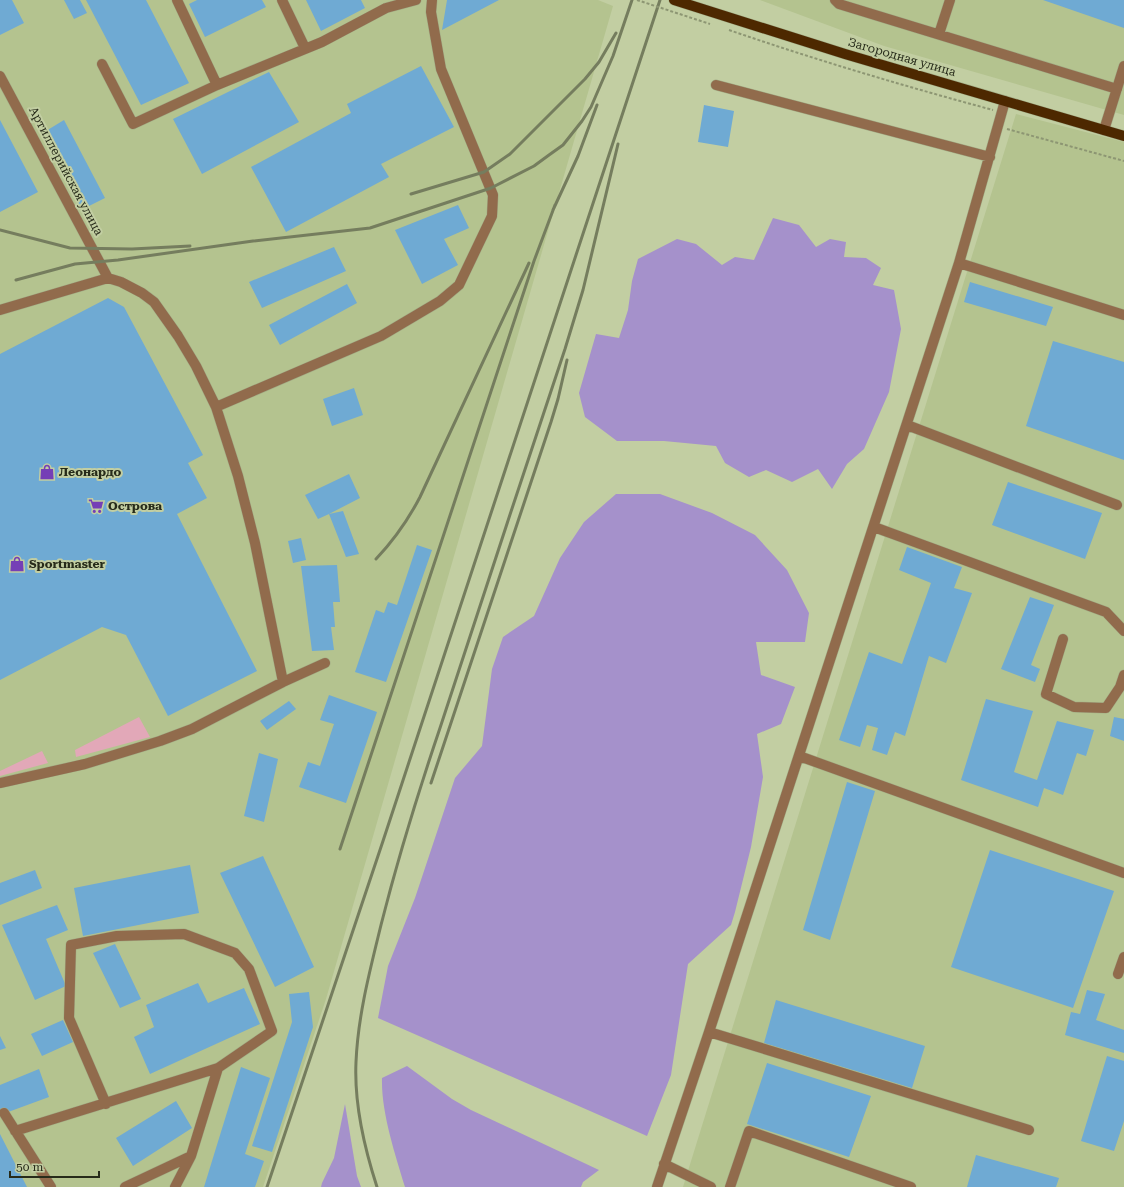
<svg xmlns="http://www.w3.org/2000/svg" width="1124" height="1187" font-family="'Roboto Serif',serif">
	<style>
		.built { fill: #b4c38f }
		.green { fill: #e2a8b8 }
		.water { fill: #a591cb }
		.building { fill: #6faad3 }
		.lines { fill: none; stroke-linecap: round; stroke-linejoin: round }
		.minor-casing { stroke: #a3ad87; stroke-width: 11 }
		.major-casing { stroke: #a3ad87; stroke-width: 11 }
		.path { stroke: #8d9673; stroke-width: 2; stroke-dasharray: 3 2; stroke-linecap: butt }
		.minor { stroke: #916b4c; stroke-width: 10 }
		.major { stroke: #4d2800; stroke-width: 10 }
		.rail { stroke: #757d5e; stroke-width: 3 }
		.path-bridge { stroke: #8d9673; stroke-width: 2; stroke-dasharray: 3 2; stroke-linecap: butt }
		.labels { text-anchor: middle; stroke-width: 4; stroke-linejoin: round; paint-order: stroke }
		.street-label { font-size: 12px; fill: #272b1a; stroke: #c2cea2 }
		.poi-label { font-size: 12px; font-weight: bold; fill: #272b1a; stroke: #c2cea2; text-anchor: start }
	</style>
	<rect width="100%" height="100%" fill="#c2cea2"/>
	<path class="built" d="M 0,0 L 598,0 L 613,6 L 326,999 L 263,1187 L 0,1187 Z
		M 760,0 L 1124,0 L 1124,115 L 884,46 Z
		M 1016,114 L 1124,142 L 1124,1187 L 683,1187 Z"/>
	<path class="green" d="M 139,717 L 150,737 L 76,757 L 75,750 Z
		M 42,751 L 48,763 L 0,776 L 0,771 Z"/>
	<path class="water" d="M 773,218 L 799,225 L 816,247 L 830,239 L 846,242 L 844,257 L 866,258 L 881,268 L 873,285 L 894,290 L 901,329 L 889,392 L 864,449 L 847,464 L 832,489 L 818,469 L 792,482 L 766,470 L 749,477 L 725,463 L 716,446 L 664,441 L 617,441 L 585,417 L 579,393 L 596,334 L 619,338 L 628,310 L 632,281 L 638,259 L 677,239 L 696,244 L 722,265 L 735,257 L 754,260 Z
		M 616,494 L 660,494 L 712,513 L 755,535 L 787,570 L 809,613 L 805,642 L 756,642 L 761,675 L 795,687 L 781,724 L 757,734 L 763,777 L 751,847 L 735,912 L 731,925 L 688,964 L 671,1075 L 647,1136 L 378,1018 L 388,966 L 415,898 L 455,778 L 482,746 L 492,669 L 503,637 L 534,616 L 560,558 L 584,522 Z
		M 407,1066 L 452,1099 L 471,1110 L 599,1170 L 583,1182 L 581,1187 L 405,1187 C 395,1154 381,1112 382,1078 Z
		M 345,1104 L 357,1176 L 361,1187 L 321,1187 L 322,1183 L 334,1158 Z"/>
	<path class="building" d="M 0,0 L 12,0 L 24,23 L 0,35 Z
		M 64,0 L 80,0 L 87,13 L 74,19 Z
		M 86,0 L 146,0 L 189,83 L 141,105 Z
		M 197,0 L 262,0 L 266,7 L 205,37 L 189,4 Z
		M 306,0 L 361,0 L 365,8 L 321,31 Z
		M 447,0 L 499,0 L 442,30 Z
		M 1043,0 L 1124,0 L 1124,28 Z
		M 421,66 L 454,127 L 381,164 L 389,177 L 286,232 L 251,167 L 351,113 L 347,104 Z
		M 269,72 L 299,122 L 202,174 L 173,119 Z
		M 704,105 L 734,111 L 728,147 L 698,142 Z
		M 0,120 L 38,192 L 0,212 Z
		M 64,120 L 105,198 L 81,210 L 41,134 Z
		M 458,205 L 469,228 L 444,239 L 458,265 L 422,284 L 395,230 Z
		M 334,247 L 346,271 L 262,308 L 249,282 Z
		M 970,282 L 1053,307 L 1046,326 L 964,302 Z
		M 347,284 L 357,303 L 280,345 L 269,325 Z
		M 108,298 L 124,307 L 203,455 L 188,463 L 207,498 L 177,514 L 257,671 L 168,716 L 126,635 L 102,627 L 0,680 L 0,354 Z
		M 1053,341 L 1124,362 L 1124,460 L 1026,426 Z
		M 354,388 L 363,415 L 332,426 L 323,399 Z
		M 349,474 L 360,498 L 329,514 L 343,511 L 359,554 L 346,557 L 329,514 L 318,519 L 305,495 Z
		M 1008,482 L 1102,513 L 1085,559 L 992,525 Z
		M 301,538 L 306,560 L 293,563 L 288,541 Z
		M 417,545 L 432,550 L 386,682 L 355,672 L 376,610 L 384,613 L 388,602 L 397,605 Z
		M 907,547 L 962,567 L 954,588 L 972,593 L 946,663 L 929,656 L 905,736 L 895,732 L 887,755 L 872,750 L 878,728 L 867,725 L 860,747 L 839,740 L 869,652 L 902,664 L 931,583 L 899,570 Z
		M 337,565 L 340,602 L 333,602 L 335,627 L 331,627 L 334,650 L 312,651 L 301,566 Z
		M 1030,597 L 1054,605 L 1031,665 L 1040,669 L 1035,682 L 1001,669 Z
		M 329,695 L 377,712 L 346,803 L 299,787 L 308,762 L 320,766 L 334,724 L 320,720 Z
		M 986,699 L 1033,711 L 1014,772 L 1037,780 L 1057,721 L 1094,730 L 1086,756 L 1077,753 L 1063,795 L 1044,788 L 1038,807 L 961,780 Z
		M 289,701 L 296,709 L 267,730 L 260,721 Z
		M 1114,717 L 1124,719 L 1124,741 L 1110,736 Z
		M 259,753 L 278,759 L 264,822 L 244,816 Z
		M 847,782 L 875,791 L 830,940 L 803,930 Z
		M 990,850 L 1114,891 L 1073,1008 L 951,967 Z
		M 263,856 L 314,967 L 275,987 L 220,873 Z
		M 190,865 L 199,913 L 83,936 L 74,888 Z
		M 35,870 L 42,888 L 0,905 L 0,883 Z
		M 57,905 L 68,930 L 46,939 L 66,986 L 35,1000 L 2,925 Z
		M 115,944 L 141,999 L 120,1008 L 93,953 Z
		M 198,983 L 208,1003 L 244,988 L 260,1024 L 150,1074 L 134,1037 L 154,1027 L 146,1005 Z
		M 1087,990 L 1105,994 L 1096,1020 L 1124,1030 L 1124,1053 L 1065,1035 L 1071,1012 L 1080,1014 Z
		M 309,992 L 313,1027 L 272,1152 L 252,1146 L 292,1022 L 289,994 Z
		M 776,1000 L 925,1046 L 912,1088 L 764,1043 Z
		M 63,1020 L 73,1042 L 42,1056 L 31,1034 Z
		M 0,1036 L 6,1048 L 0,1050 Z
		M 1107,1056 L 1124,1061 L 1124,1121 L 1114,1151 L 1081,1141 Z
		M 767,1063 L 871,1096 L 849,1157 L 747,1124 Z
		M 241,1067 L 270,1078 L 245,1154 L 264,1161 L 255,1187 L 204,1187 Z
		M 39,1069 L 49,1097 L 0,1115 L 0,1085 Z
		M 176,1101 L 192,1128 L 133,1166 L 116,1138 Z
		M 0,1134 L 27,1187 L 0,1187 Z
		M 976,1155 L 1059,1178 L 1056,1187 L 967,1187 Z"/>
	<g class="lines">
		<g class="minor-casing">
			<path id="minor" d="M 177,0 L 217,85 L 322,42 L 386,8 L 416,0
				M 282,0 L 305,48
				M 835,0 L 839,4 L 1117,89
				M 939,34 L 950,0
				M 102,64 L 133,124 L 217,85
				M 0,76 L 108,278
				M 716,85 L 990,157
				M 1104,130 L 1124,66
				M 959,263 L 1124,315
				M 0,310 L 108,278 L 121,282 L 142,293 L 154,302 L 178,336 L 196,366 L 216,407 L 238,476 L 255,543 L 283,682 L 192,729 L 160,741 L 85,764 L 0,783
				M 216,407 L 381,336 L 440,301 L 459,285 L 492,216 L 493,195 L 441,69 L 431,12 L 432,0
				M 907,425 L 1117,505
				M 874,527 L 1106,612 L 1124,631
				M 1063,639 L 1046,694 L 1074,707 L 1106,708 L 1120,687 L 1124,675
				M 283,682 L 325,663
				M 799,756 L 1124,873
				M 1118,974 L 1124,957
				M 709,1032 L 1029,1130
				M 106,1104 L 69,1018 L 71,945 L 117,936 L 184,934 L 235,953 L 249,969 L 272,1031 L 218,1068
				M 4,1113 L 51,1187
				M 15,1131 L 218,1068 L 191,1156 L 125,1187
				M 664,1164 L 711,1187
				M 175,1187 L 191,1156
				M 657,1187 L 709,1032 L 959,263 L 1005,101
				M 730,1187 L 749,1131 L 911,1187"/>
		</g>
		<g class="major-casing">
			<path id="major" d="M 674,0 L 845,54 L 1124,136"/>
		</g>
		<path class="path" d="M 729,30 C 816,60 904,86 993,110
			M 1007,129 L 1124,161"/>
		<use href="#minor" class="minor"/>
		<use href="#major" class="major"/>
		<path class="rail" d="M 411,194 L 484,172 L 510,154 L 585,79 L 599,62 L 616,33
			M 553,210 L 578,156 L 597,105
			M 0,230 L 70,248 L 132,249 L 190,246
			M 16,280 L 75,264 L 118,260 L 253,241 L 370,228 L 491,188 L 534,166 L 549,155 L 563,145 L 582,121 L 591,107 L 613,56 L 632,0
			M 376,559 C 395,539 407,522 420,497 L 529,263
			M 431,783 L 551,422 L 558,399 L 567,360
			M 340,849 L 534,261 L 555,205
			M 267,1187 L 383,841 L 660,0
			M 377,1187 C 364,1147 354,1104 356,1062 C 358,1015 370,970 381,925 C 398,858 418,793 440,728 C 481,602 523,475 565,349 L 583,290 L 618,144"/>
		<path class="path-bridge" d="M 637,0 L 710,24"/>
	</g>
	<defs>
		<g id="shop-bare" transform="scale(1.2)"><path d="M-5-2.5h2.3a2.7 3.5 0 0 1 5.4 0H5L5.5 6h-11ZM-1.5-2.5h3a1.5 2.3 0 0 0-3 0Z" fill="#753fb6" stroke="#c2cea2" stroke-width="2.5" paint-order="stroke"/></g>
		<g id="supermarket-bare" transform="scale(1.2)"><path d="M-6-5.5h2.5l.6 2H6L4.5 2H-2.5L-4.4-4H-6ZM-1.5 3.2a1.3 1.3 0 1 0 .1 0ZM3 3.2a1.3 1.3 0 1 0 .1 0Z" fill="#753fb6" stroke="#c2cea2" stroke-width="2.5" paint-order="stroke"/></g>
	</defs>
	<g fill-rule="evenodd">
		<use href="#shop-bare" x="47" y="472"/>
		<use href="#supermarket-bare" x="96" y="506"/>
		<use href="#shop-bare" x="17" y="564"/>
	</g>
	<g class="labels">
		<g class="street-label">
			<text transform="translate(902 57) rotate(16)" y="4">Загородная улица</text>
			<text transform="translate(66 171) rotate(62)" y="4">Артиллерийская улица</text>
		</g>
		<g class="poi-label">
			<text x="59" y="476">Леонардо</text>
			<text x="108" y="510">Острова</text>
			<text x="29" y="568">Sportmaster</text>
		</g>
	</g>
	<path d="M10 1171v6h89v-6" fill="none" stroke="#272b1a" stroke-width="2"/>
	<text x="16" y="1171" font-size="12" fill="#272b1a" stroke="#c2cea2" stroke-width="3" paint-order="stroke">50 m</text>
</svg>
